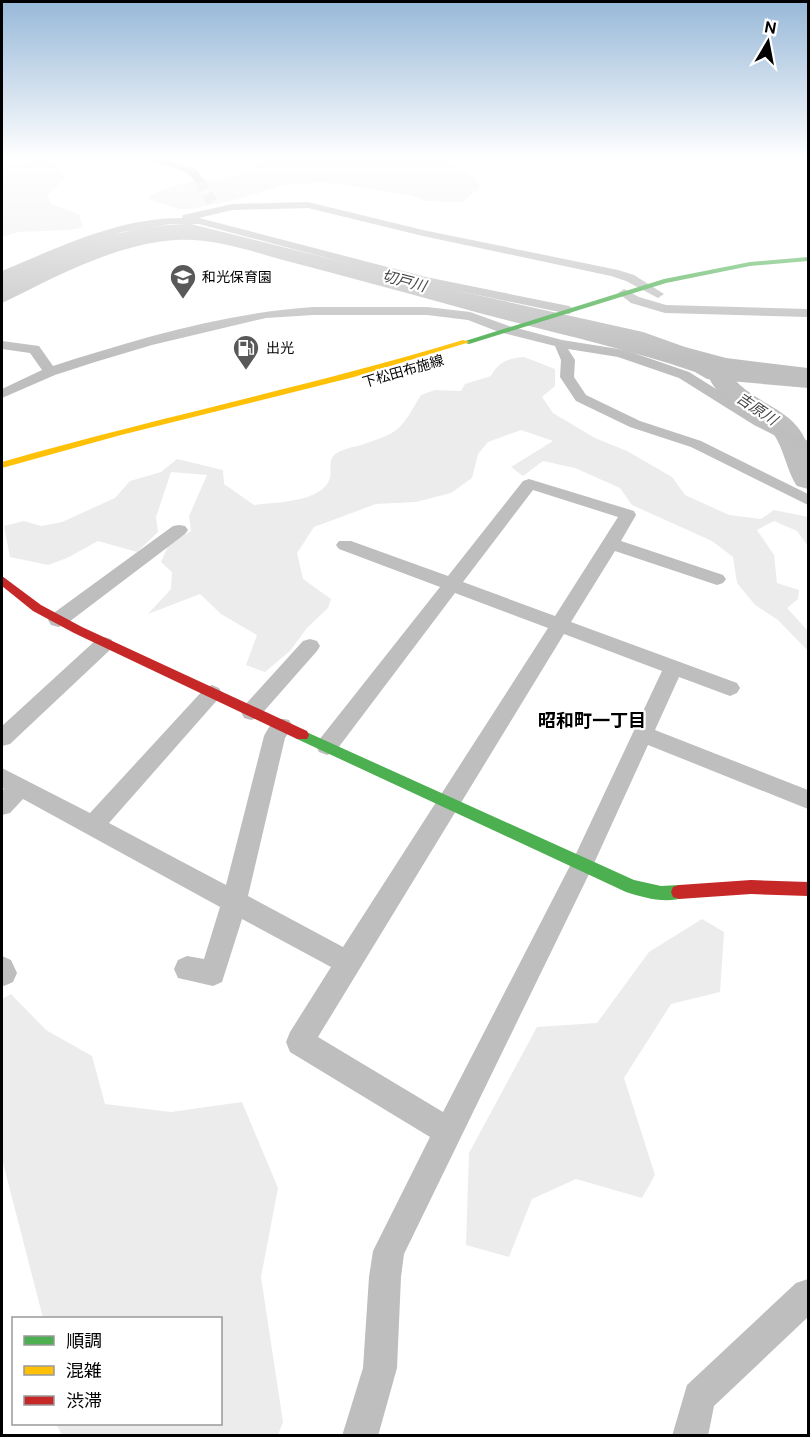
<svg xmlns="http://www.w3.org/2000/svg" width="810" height="1437" font-family="'DM Sans','Noto Sans JP',sans-serif">
	<style>
		.green { fill: #ececec }
		.water { fill: #bfbfbf }
		.lines { fill: none; stroke-linecap: round; stroke-linejoin: round }
		.river { fill: #bfbfbf; fill-rule: evenodd }
		.street-tunnel { stroke: #d9d9d9; stroke-width: 11; stroke-dasharray: 11 5; stroke-linecap: butt }
		.street { fill: #bebebe; fill-rule: evenodd }
		.fast { fill: #4caf50; fill-rule: evenodd }
		.slow { fill: #ffc107; fill-rule: evenodd }
		.jam { fill: #c62828; fill-rule: evenodd }
		.labels { text-anchor: middle; stroke-width: 4.5; stroke-linejoin: round; paint-order: stroke }
		.far-poi-label { font-size: 14px; fill: #000; stroke: #fff; text-anchor: start }
		.far-street-label { font-size: 14px; fill: #000; stroke: #fff }
		.far-water-label { font-size: 15px; font-style: italic; fill: #444; stroke: #fff }
		.neighbourhood-label { font-size: 18px; font-weight: bold; fill: #000; stroke: #fff }
	</style>
	<rect width="100%" height="100%" fill="#fff"/>
	<path class="green" d="M 261,158 L 442,158 L 475,178 L 480,188 L 462,202 L 426,201 L 413,196 L 324,182 L 284,185 L 239,199 L 192,209 L 179,209 L 151,200 L 149,196 C 161,190 172,186 185,183 C 209,178 247,183 261,158 Z
		M 43,159 L 57,163 L 65,178 L 48,195 L 51,204 L 79,214 L 83,227 L 69,230 L 18,232 L 2,237 L 2,166 Z
		M 524,357 L 555,369 L 555,386 L 542,397 L 553,413 L 595,438 L 627,451 L 672,477 L 685,495 L 729,515 L 761,519 L 774,510 L 808,517 L 808,546 L 797,531 L 774,521 L 757,530 L 774,555 L 777,583 L 799,590 L 798,599 L 787,608 L 808,631 L 808,651 L 778,620 L 755,605 L 737,583 L 733,557 L 712,541 L 632,505 L 620,488 L 575,468 L 543,461 L 523,476 L 511,467 L 553,441 L 521,430 L 488,442 L 478,454 L 472,478 L 451,493 L 416,502 L 376,504 L 314,527 L 297,553 L 303,579 L 331,599 L 328,608 L 307,628 L 290,651 L 265,672 L 246,665 L 257,635 L 221,614 L 200,594 L 148,614 L 171,589 L 172,572 L 161,562 L 169,544 L 191,531 L 189,516 L 207,475 L 171,472 L 156,517 L 158,532 L 137,552 L 98,541 L 67,558 L 48,565 L 10,557 L 4,526 L 24,521 L 41,526 L 62,522 L 115,498 L 130,481 L 161,472 L 177,459 L 223,470 L 224,484 L 254,505 C 275,502 322,503 330,478 C 332,469 327,459 337,453 C 344,448 356,447 364,444 C 402,432 401,428 421,395 L 435,390 L 461,391 L 465,384 L 491,376 C 498,362 509,358 524,357 Z
		M 702,919 L 724,932 L 720,992 L 671,1004 L 624,1078 L 655,1175 L 642,1198 L 576,1179 L 532,1199 L 509,1257 L 466,1245 L 469,1153 L 537,1027 L 597,1023 L 649,952 Z
		M 11,994 L 46,1030 L 92,1056 L 105,1104 L 171,1112 L 242,1102 L 278,1188 L 261,1277 L 283,1422 L 278,1435 L 62,1435 L 56,1424 L 220,1424 L 220,1318 L 43,1318 L 2,1159 L 2,999 Z"/>
	<path class="water" d="M 191,224 L 459,291 L 643,332 L 685,347 L 726,358 L 808,368 L 808,388 L 707,379 L 695,372 C 616,345 534,329 454,306 C 397,290 340,275 283,260 C 246,250 214,238 176,240 C 114,244 56,277 2,303 L 2,278 C 65,251 120,224 191,224 Z"/>
	<g class="lines">
		<path class="river" d="M 719,363 L 728,365 C 733,372 734,380 740,385 C 764,407 798,412 808,447 C 810,459 808,476 808,489 L 797,486 C 786,470 784,446 771,431 C 749,406 719,407 706,371 L 710,365 Z"/>
		<path class="street-tunnel" d="M 199,180 L 212,202"/>
		<path class="street" d="M 142,158 L 158,158 L 196,169 L 204,180 L 195,182 L 188,173 Z
			M 308,202 L 423,230 L 618,270 L 634,275 L 664,294 L 658,298 L 626,281 L 611,276 L 423,236 L 308,208 L 232,210 L 199,218 L 426,277 L 569,306 L 575,310 L 569,314 L 425,284 L 199,224 L 170,224 L 122,232 L 2,279 L 2,271 C 60,247 117,218 182,218 L 183,215 L 232,204 Z
			M 624,289 L 639,297 L 666,305 L 808,309 L 808,317 L 665,313 L 631,303 L 618,293 Z
			M 313,307 L 427,307 L 470,312 L 509,326 L 562,340 L 625,350 L 689,372 L 764,419 L 808,441 L 808,452 L 754,425 L 679,378 L 618,357 L 568,349 L 575,360 L 574,377 L 586,395 L 640,421 L 701,441 L 808,494 L 808,505 L 691,447 L 630,427 L 576,401 L 560,377 L 561,360 L 555,346 L 499,332 L 468,320 L 427,315 L 313,315 L 266,318 L 152,345 L 95,362 L 55,375 L 2,398 L 2,389 L 42,370 L 30,353 L 2,349 L 2,341 L 39,346 L 53,366 C 137,339 225,313 313,307 Z
			M 529,479 L 634,511 L 636,515 L 621,541 L 723,575 L 726,579 L 723,583 L 717,585 L 615,551 L 571,622 L 737,683 L 740,688 L 737,693 L 730,696 L 679,677 L 655,730 L 808,790 L 808,809 L 648,745 L 590,872 L 404,1254 L 401,1277 L 397,1368 L 378,1436 L 342,1436 L 363,1368 L 369,1277 L 373,1251 L 430,1137 L 290,1052 L 286,1042 L 290,1032 L 331,967 L 242,919 L 222,982 L 213,986 L 178,978 L 174,969 L 178,960 L 187,956 L 204,959 L 220,907 L 23,799 L 10,813 L 2,815 L 2,791 L 4,789 L 2,787 L 2,768 L 90,813 L 205,688 L 212,685 L 219,688 L 222,693 L 219,698 L 109,823 L 226,885 L 264,736 C 270,724 276,716 289,720 L 293,726 L 285,738 L 248,896 L 343,947 L 548,628 L 455,593 L 335,752 L 327,755 L 319,752 L 316,746 L 319,740 L 440,587 L 339,549 L 336,545 L 339,541 L 351,541 L 448,576 L 523,481 ZM 533,490 L 618,517 L 555,616 L 463,582 ZM 564,634 L 662,671 L 574,858 L 443,1112 L 318,1037 Z
			M 179,525 L 185,526 L 188,530 L 185,534 L 65,625 L 58,627 L 51,625 L 48,620 L 51,615 L 173,526 Z
			M 104,637 L 111,639 L 114,644 L 111,649 L 10,744 L 2,746 L 2,726 L 97,639 Z
			M 310,639 L 317,641 L 320,646 L 317,651 L 258,718 L 251,720 L 244,718 L 241,712 L 244,706 L 303,641 Z
			M 2,956 L 11,960 L 17,973 L 13,982 L 4,986 L 2,985 Z
			M 808,1279 L 808,1317 L 714,1406 L 708,1436 L 672,1436 L 687,1385 L 796,1283 Z"/>
		<path class="fast" d="M 808,257 L 808,261 L 750,266 L 666,283 L 469,344 L 462,342 L 664,279 L 750,262 Z
			M 302,730 L 634,880 L 661,886 L 679,885 L 685,887 L 687,892 L 685,897 C 667,904 644,898 626,892 L 297,739 L 295,735 L 297,731 Z"/>
		<path class="slow" d="M 463,340 L 470,342 L 354,377 L 121,435 L 2,468 L 2,462 C 155,418 311,386 463,340 Z"/>
		<path class="jam" d="M 2,576 L 41,605 L 82,627 L 307,731 L 309,735 L 307,739 L 297,739 L 74,633 L 33,611 L 2,586 Z
			M 751,880 L 808,882 L 808,896 L 751,894 L 679,899 L 673,897 L 671,892 L 673,887 L 679,885 Z"/>
	</g>
	<linearGradient id="sky" x2="0" y2="1"><stop stop-color="#97b8d8"/><stop offset="0.44" stop-color="#fff"/><stop offset="1" stop-color="#fff" stop-opacity="0"/></linearGradient>
	<rect width="810" height="359" fill="url(#sky)"/>
	<defs>
		<g id="school-pin" transform="scale(1.35)"><path d="M0 17L-7.5 6A9.5 9.5 0 1 1 7.5 6Z" fill="#595959" stroke="#fff"/><path d="M0-5L7-2L0 1L-7-2ZM-4 1L0 2.5L4 1V4Q0 6-4 4Z" fill="#fff"/></g>
		<g id="fuel-pin" transform="scale(1.35)"><path d="M0 17L-7.5 6A9.5 9.5 0 1 1 7.5 6Z" fill="#595959" stroke="#fff"/><path d="M-5.5-6h7V0h2V4h1.3V-2.5L3-4.5l.8-.8L6-3V5H2.5V1h-1V6h-7ZM-4.2-4.7v3.2H.2V-4.7Z" fill="#fff"/></g>
	</defs>
	<g fill-rule="evenodd">
		<use href="#school-pin" x="183" y="277"/>
		<use href="#fuel-pin" x="246" y="348"/>
	</g>
	<g class="labels">
		<g class="far-poi-label">
			<text x="202" y="282">和光保育園</text>
			<text x="266" y="353">出光</text>
		</g>
		<g class="far-street-label">
			<text transform="translate(403 371) rotate(-16)" y="5">下松田布施線</text>
		</g>
		<g class="far-water-label">
			<text transform="translate(404 281) rotate(15)" y="5">切戸川</text>
			<text transform="translate(757 409) rotate(34)" y="5">吉原川</text>
		</g>
		<g class="neighbourhood-label">
			<text x="592" y="727">昭和町一丁目</text>
		</g>
	</g>
	<rect width="810" height="1437" fill="none" stroke="#000000" stroke-width="6"/>
	<rect x="12" y="1317" width="210" height="108" fill="#ffffff" stroke="#999999" stroke-width="1.5"/>
	<rect x="24" y="1336" width="30" height="9" fill="#4caf50" stroke="#999999" stroke-width="1.5"/>
	<text x="66" y="1347" font-size="18" fill="#000000">順調</text>
	<rect x="24" y="1366" width="30" height="9" fill="#ffc107" stroke="#999999" stroke-width="1.5"/>
	<text x="66" y="1377" font-size="18" fill="#000000">混雑</text>
	<rect x="24" y="1396" width="30" height="9" fill="#c62828" stroke="#999999" stroke-width="1.5"/>
	<text x="66" y="1407" font-size="18" fill="#000000">渋滞</text>
	<g transform="translate(768 42) rotate(10)" stroke="#ffffff" stroke-width="4.5" paint-order="stroke">
	<path d="M0-4.5L10 22L0 15L-10 22Z" fill="#000000"/>
	<text y="-9" font-size="16" font-weight="bold" text-anchor="middle" fill="#000000">N</text>
	</g>
</svg>
